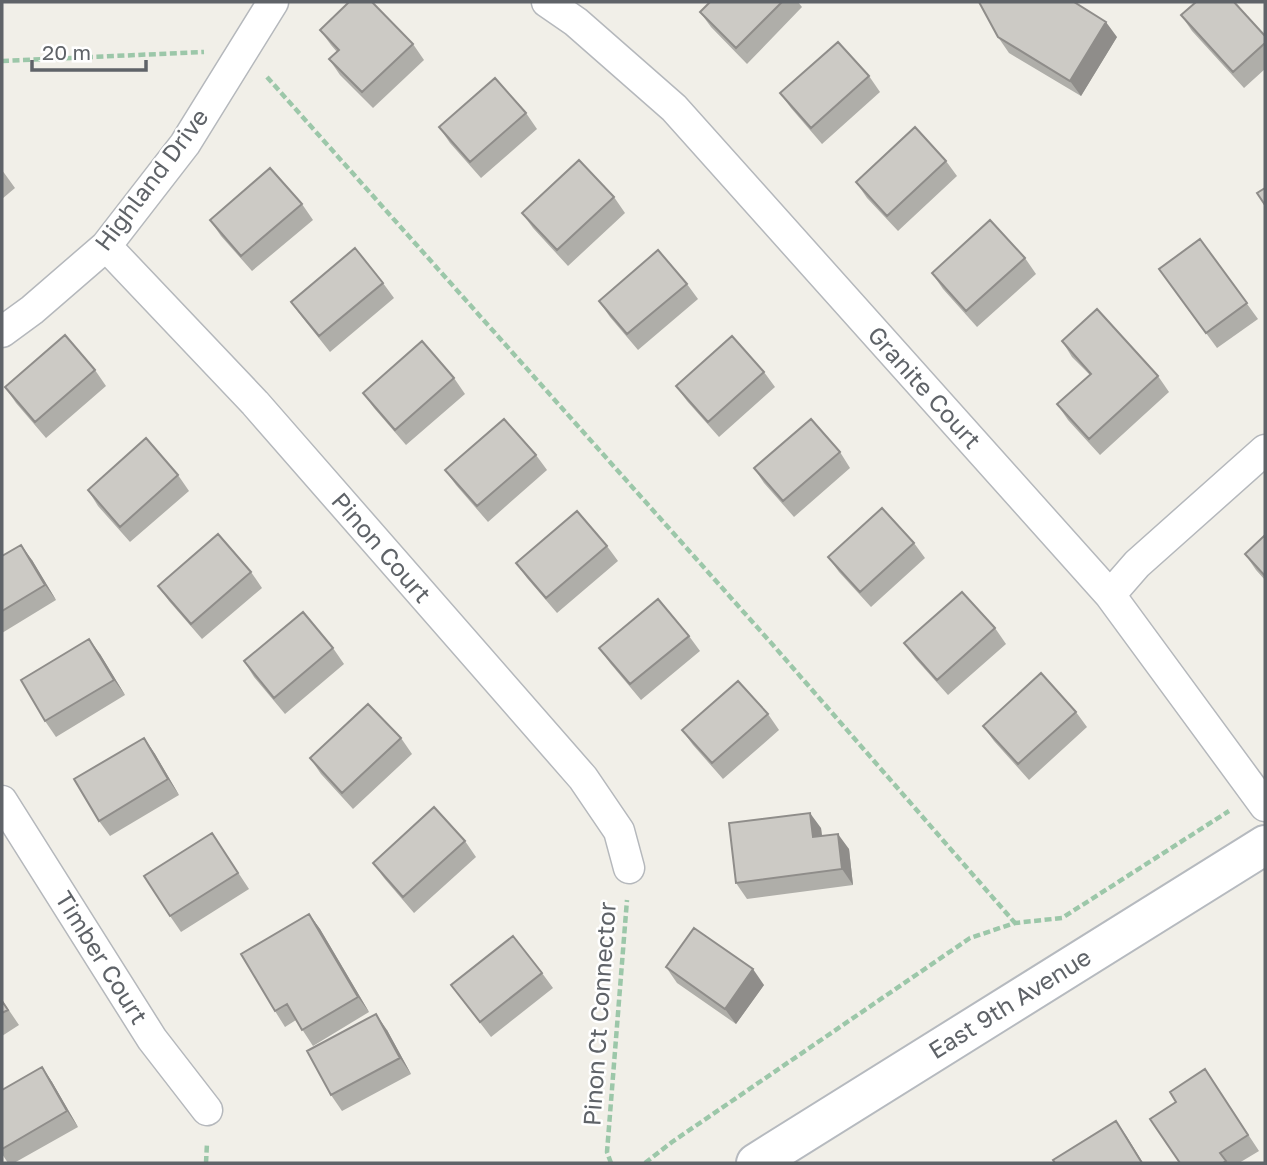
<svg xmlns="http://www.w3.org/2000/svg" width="1267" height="1165" font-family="'Golos Text',sans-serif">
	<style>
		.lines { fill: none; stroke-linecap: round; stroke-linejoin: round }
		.minor-casing { stroke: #b5b8bc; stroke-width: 33 }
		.secondary-casing { stroke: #b6babf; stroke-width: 42 }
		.path { stroke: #9cc7a9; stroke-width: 4.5; stroke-dasharray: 7 3.5; stroke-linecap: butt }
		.minor { stroke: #fff; stroke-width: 30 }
		.secondary { stroke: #fff; stroke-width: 38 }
		.wall { fill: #afaea9 }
		.shaded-wall { fill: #8f8d8a }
		.building { fill: #cccac5; stroke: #8f8d8a; stroke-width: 2 }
		.labels { text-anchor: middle; stroke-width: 5; stroke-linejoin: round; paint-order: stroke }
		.street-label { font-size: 24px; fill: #5f6368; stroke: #fff }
	</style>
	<rect width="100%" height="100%" fill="#f1efe8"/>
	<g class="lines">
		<g class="minor-casing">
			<path id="minor" d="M 547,2 L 576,22 L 674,108 L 1110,595 L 1265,806
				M 106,246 L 255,403 L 583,778 L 619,831 L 629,868
				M 2,332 L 32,310 L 106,246 L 185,144 L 273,2
				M 1110,595 L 1137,564 L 1265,450
				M 2,801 L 152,1039 L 207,1110"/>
		</g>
		<g class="secondary-casing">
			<path id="secondary" d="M 756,1163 L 1265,845"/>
		</g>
		<path class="path" d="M 2,61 L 204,52
			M 267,77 L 773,645 L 1015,923
			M 206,1163 L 207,1143
			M 611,1163 L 607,1152 L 627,900
			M 645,1163 L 672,1142 L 970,938 L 1015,923 L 1062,918 L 1229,811"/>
		<use href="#minor" class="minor"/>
		<use href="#secondary" class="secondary"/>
	</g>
	<path class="wall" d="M 710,2 L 798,2 L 802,7 L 747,64 L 711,27 L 700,12 Z
		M 1181,15 L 1265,36 L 1265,69 L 1244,88 L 1192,31 Z
		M 320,30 L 413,44 L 424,60 L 373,108 L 340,75 L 329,59 L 337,52 L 331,45 Z
		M 998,37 L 1117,37 L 1081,96 L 1009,53 Z
		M 869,76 L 880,92 L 822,144 L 791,108 L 780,93 Z
		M 526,113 L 537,129 L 481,178 L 450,143 L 439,127 Z
		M 946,161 L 957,176 L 898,231 L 867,198 L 856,182 Z
		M 2,170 L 15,188 L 2,199 Z
		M 614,197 L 625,213 L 568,266 L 533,228 L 522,213 Z
		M 302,204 L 313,220 L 252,271 L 221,236 L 210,220 Z
		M 1200,239 L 1258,319 L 1217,348 L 1159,269 Z
		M 1025,258 L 1036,274 L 977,327 L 943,289 L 932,273 Z
		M 383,283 L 394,298 L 330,352 L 302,317 L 291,302 Z
		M 687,284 L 698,299 L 638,350 L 610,317 L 599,301 Z
		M 1062,341 L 1158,376 L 1169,392 L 1100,455 L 1068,420 L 1057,404 L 1090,375 L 1072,357 Z
		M 95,370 L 106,386 L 46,438 L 16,403 L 5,387 Z
		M 764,372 L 775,387 L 719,437 L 687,401 L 676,386 Z
		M 454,378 L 465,394 L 406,445 L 374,408 L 363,393 Z
		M 840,452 L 850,468 L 794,517 L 764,483 L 754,468 Z
		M 536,455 L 547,470 L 488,522 L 456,485 L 445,470 Z
		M 178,475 L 189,491 L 130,542 L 98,506 L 88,490 Z
		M 1265,535 L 1265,580 L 1256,570 L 1245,554 Z
		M 914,543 L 925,558 L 871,607 L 839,572 L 828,557 Z
		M 607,546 L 618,561 L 557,613 L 527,578 L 516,563 Z
		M 2,556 L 32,560 L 56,600 L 2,633 Z
		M 251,572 L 262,588 L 202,639 L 169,601 L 158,586 Z
		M 995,628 L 1006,644 L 948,695 L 915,658 L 904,643 Z
		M 689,636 L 700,651 L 641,700 L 610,663 L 599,648 Z
		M 333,648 L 344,664 L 285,714 L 254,677 L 244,661 Z
		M 100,654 L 125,695 L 56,737 L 45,721 Z
		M 1076,712 L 1087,727 L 1029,780 L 994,741 L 983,726 Z
		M 768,714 L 779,730 L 723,779 L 693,745 L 682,730 Z
		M 144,738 L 155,754 L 179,795 L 110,836 L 99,821 Z
		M 401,738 L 412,754 L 353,809 L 321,774 L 310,758 Z
		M 821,828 L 822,836 L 849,849 L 853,885 L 747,899 L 736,883 Z
		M 212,833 L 249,889 L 181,932 L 170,916 Z
		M 465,841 L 476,857 L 414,913 L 384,878 L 373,863 Z
		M 309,914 L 320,929 L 369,1012 L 313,1046 L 296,1020 L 285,1027 L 275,1011 Z
		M 666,967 L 764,985 L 736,1024 L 677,983 Z
		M 542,973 L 553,988 L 491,1037 L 451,985 Z
		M 2,1000 L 19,1025 L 2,1036 Z
		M 387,1030 L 411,1074 L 342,1111 L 331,1095 Z
		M 42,1067 L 52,1082 L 78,1127 L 14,1163 L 8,1163 L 2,1154 L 2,1090 Z
		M 1205,1069 L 1259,1151 L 1239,1163 L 1180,1163 L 1176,1102 Z"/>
	<path class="shaded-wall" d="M 1106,22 L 1117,37 L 1081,96 L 1070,81 Z
		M 21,545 L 32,560 L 56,600 L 45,585 Z
		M 89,639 L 100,654 L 125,695 L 114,680 Z
		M 144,738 L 155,754 L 179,795 L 168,779 Z
		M 810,813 L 821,828 L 824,853 L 813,837 Z
		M 838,834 L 849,849 L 853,885 L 842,869 Z
		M 309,914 L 320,929 L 369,1012 L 358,997 Z
		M 753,969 L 764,985 L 736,1024 L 725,1009 Z
		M 376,1014 L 387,1030 L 411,1074 L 400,1058 Z
		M 42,1067 L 52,1082 L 78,1127 L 67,1111 Z
		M 1116,1121 L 1127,1137 L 1143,1163 L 1142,1163 Z"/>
	<path class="building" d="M 349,2 L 372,2 L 413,44 L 362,92 L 329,59 L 339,50 L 320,30 Z
		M 710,2 L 782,2 L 736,48 L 700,12 Z
		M 979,2 L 1074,2 L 1106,22 L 1070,81 L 998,37 Z
		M 1196,2 L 1234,2 L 1265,36 L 1265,43 L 1233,72 L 1181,15 Z
		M 838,42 L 869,76 L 811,128 L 780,93 Z
		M 495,78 L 526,113 L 470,162 L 439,127 Z
		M 915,127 L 946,161 L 887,216 L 856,182 Z
		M 579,160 L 614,197 L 557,250 L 522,213 Z
		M 270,168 L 302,204 L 241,256 L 210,220 Z
		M 1265,188 L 1265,205 L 1257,193 Z
		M 990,220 L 1025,258 L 966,311 L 932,273 Z
		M 1200,239 L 1247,303 L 1206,333 L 1159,269 Z
		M 355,248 L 383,283 L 319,336 L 291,302 Z
		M 658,250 L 687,284 L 627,334 L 599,301 Z
		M 1097,309 L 1158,376 L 1089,439 L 1057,404 L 1091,374 L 1062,341 Z
		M 65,335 L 95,370 L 35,422 L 5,387 Z
		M 732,336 L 764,372 L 708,422 L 676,386 Z
		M 422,341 L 454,378 L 395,430 L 363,393 Z
		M 504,419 L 536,455 L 477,506 L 445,470 Z
		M 811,419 L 840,452 L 783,501 L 754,468 Z
		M 146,438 L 178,475 L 120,527 L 88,490 Z
		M 882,508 L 914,543 L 860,592 L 828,557 Z
		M 577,511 L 607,546 L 546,598 L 516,563 Z
		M 218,534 L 251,572 L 191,624 L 158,586 Z
		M 1265,535 L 1265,576 L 1245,554 Z
		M 21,545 L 45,585 L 2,611 L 2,556 Z
		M 962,592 L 995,628 L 937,680 L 904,643 Z
		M 658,599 L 689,636 L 630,684 L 599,648 Z
		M 303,612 L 333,648 L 274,698 L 244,661 Z
		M 89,639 L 114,680 L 45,721 L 21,680 Z
		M 1041,673 L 1076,712 L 1018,764 L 983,726 Z
		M 738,681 L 768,714 L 712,763 L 682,730 Z
		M 368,704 L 401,738 L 342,793 L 310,758 Z
		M 144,738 L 168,779 L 99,821 L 74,779 Z
		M 434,807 L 465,841 L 403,897 L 373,863 Z
		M 810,813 L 813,837 L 838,834 L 842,869 L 736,883 L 729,823 Z
		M 212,833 L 238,873 L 170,916 L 144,876 Z
		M 309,914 L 358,997 L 302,1030 L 287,1004 L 275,1011 L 241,954 Z
		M 694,928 L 753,969 L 725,1009 L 666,967 Z
		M 513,936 L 542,973 L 480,1022 L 451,985 Z
		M 2,1001 L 8,1010 L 2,1013 Z
		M 376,1014 L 400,1058 L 331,1095 L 307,1051 Z
		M 42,1067 L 67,1111 L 2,1149 L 2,1090 Z
		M 1205,1069 L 1248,1135 L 1220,1153 L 1226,1161 L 1223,1163 L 1180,1163 L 1150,1119 L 1176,1102 L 1170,1092 Z
		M 1116,1121 L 1142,1163 L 1055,1163 L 1053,1160 Z"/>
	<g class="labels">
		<g class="street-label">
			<text transform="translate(152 180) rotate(-53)" y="8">Highland Drive</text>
			<text transform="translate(924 388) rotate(48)" y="8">Granite Court</text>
			<text transform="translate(381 548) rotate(49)" y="8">Pinon Court</text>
			<text transform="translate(101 958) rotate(58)" y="8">Timber Court</text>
			<text transform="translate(1010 1004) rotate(-32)" y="8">East 9th Avenue</text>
			<text transform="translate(600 1014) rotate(-86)" y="8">Pinon Ct Connector</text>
		</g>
	</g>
	<rect width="1267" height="1165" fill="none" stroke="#5f6368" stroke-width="7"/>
	<path d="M32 60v10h114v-10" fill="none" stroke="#5f6368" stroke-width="3.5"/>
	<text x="42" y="60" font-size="21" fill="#5f6368" stroke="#ffffff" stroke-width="5" paint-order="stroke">20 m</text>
</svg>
